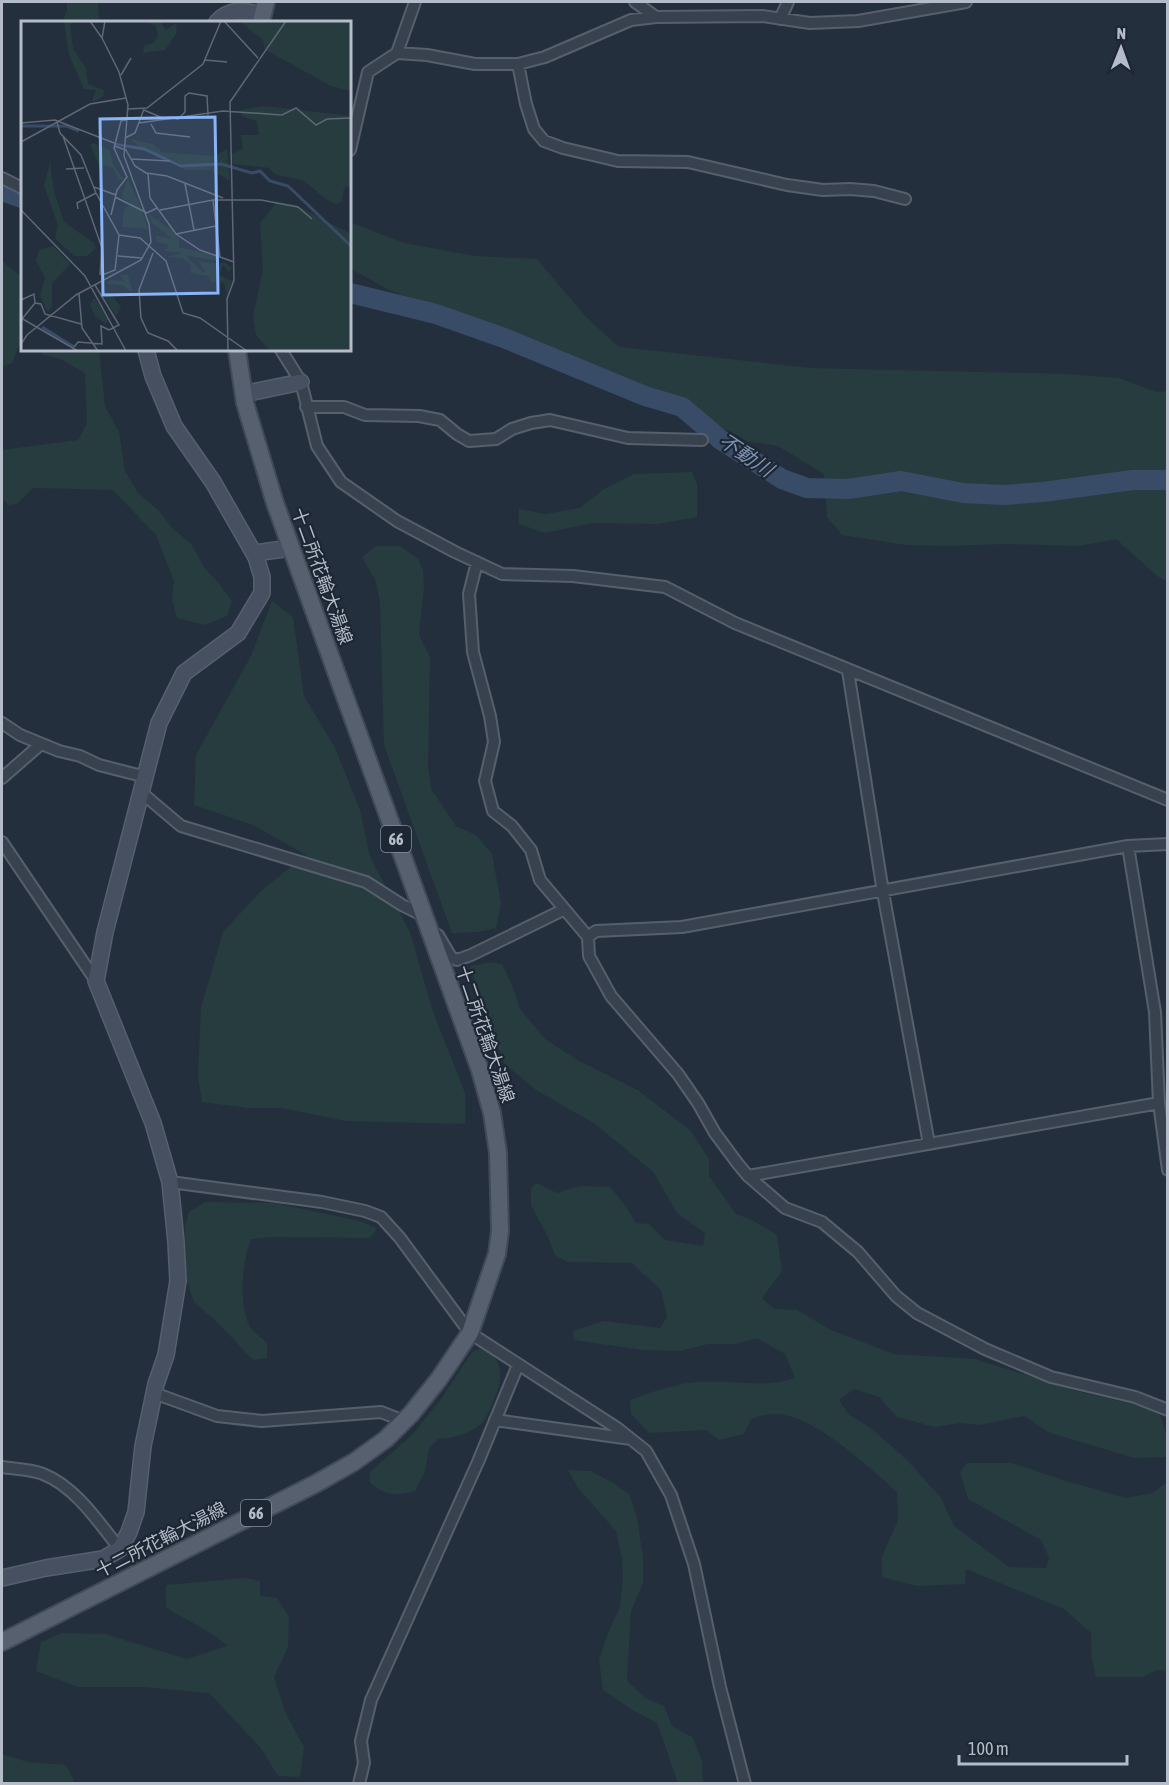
<svg xmlns="http://www.w3.org/2000/svg" width="1169" height="1785" font-family="'Asap Condensed','Noto Sans JP',sans-serif">
	<style>
		.green { fill: #263c3f }
		.lines { fill: none; stroke-linecap: round; stroke-linejoin: round }
		.river { stroke: #394c67; stroke-width: 20 }
		.street-casing { stroke: #565f6c; stroke-width: 14 }
		.secondary-casing { stroke: #565f6c; stroke-width: 18 }
		.primary-casing { stroke: #414a57; stroke-width: 20 }
		.street { stroke: #38414e; stroke-width: 10 }
		.secondary { stroke: #465061; stroke-width: 15 }
		.primary { stroke: #56606e; stroke-width: 16 }
		.labels { text-anchor: middle; stroke-width: 4.5; stroke-linejoin: round; paint-order: stroke }
		.shield { fill: #1d2633; stroke: #878f9c; stroke-width: 1.5 }
		.shield-label { font-size: 16px; font-weight: bold; fill: #b4bcc9 }
		.street-label { font-size: 18px; fill: #b4bcc9; stroke: #1d2633 }
		.water-label { font-size: 20px; font-style: italic; fill: #7c92b1; stroke: #1d2633 }
		.inset-river { fill: none; stroke: #394c67; stroke-width: 3 }
		.inset-road { fill: none; stroke: #5e6776; stroke-width: 1.5 }
		.view { fill: #8ab4f8; fill-opacity: 0.15; stroke: #8ab4f8; stroke-width: 3 }
		.inset-edge { fill: none; stroke: #b4bcc9; stroke-width: 3 }
	</style>
	<rect width="100%" height="100%" fill="#242f3e"/>
	<path class="green" d="M 67,2 L 98,2 L 99,22 L 62,22 L 67,11 Z
		M 350,222 L 404,243 L 475,256 L 537,259 L 586,317 L 619,347 L 811,368 L 1064,374 L 1119,378 L 1156,392 L 1167,391 L 1167,581 L 1157,576 L 1116,539 L 1079,546 L 1004,544 L 951,546 L 906,545 L 842,535 L 827,517 L 824,474 L 778,446 L 747,441 L 689,409 L 387,289 L 350,268 Z
		M 2,261 L 22,277 L 22,344 L 19,346 L 12,363 L 2,367 Z
		M 40,350 L 99,350 L 105,406 L 119,432 L 125,471 L 138,493 L 159,511 L 172,528 L 191,544 L 204,567 L 217,581 L 232,601 L 227,616 L 205,625 L 177,618 L 172,599 L 174,581 L 156,535 L 113,490 L 33,488 L 18,503 L 8,505 L 2,498 L 2,450 L 78,440 L 87,423 L 85,373 L 60,359 L 43,355 Z
		M 692,472 L 697,484 L 697,517 L 658,524 L 593,523 L 545,533 L 519,524 L 519,509 L 545,514 L 580,508 L 604,489 L 634,474 Z
		M 376,546 L 400,546 L 418,559 L 423,570 L 424,588 L 419,635 L 430,657 L 428,766 L 431,789 L 456,826 L 476,835 L 492,854 L 501,903 L 496,928 L 478,932 L 452,933 L 384,745 L 380,602 L 376,581 L 362,557 Z
		M 272,601 L 293,617 L 304,696 L 335,748 L 360,810 L 370,857 L 410,932 L 432,1009 L 465,1093 L 465,1124 L 346,1121 L 282,1108 L 248,1108 L 202,1102 L 198,1076 L 201,1008 L 223,932 L 262,890 L 306,855 L 253,825 L 194,805 L 196,755 L 251,656 Z
		M 493,962 L 502,964 L 512,985 L 520,1009 L 545,1039 L 577,1060 L 639,1091 L 691,1131 L 709,1159 L 709,1176 L 736,1214 L 752,1220 L 777,1235 L 782,1271 L 762,1298 L 774,1309 L 797,1310 L 831,1330 L 894,1354 L 975,1359 L 1077,1391 L 1158,1410 L 1167,1437 L 1167,1457 L 1134,1458 L 1048,1432 L 1025,1416 L 979,1425 L 961,1423 L 935,1427 L 897,1417 L 879,1397 L 854,1389 L 839,1400 L 849,1415 L 871,1428 L 908,1461 L 941,1498 L 954,1526 L 1009,1567 L 1046,1568 L 1049,1558 L 1041,1540 L 968,1499 L 960,1472 L 967,1463 L 1012,1463 L 1063,1480 L 1126,1498 L 1153,1493 L 1167,1482 L 1167,1671 L 1156,1670 L 1143,1677 L 1096,1677 L 1092,1660 L 1091,1633 L 1064,1609 L 966,1569 L 965,1584 L 917,1586 L 882,1577 L 882,1556 L 898,1520 L 897,1492 C 869,1467 811,1412 773,1414 C 766,1414 758,1417 751,1419 L 744,1434 L 719,1440 L 706,1430 L 649,1433 L 631,1414 L 630,1400 C 652,1392 674,1384 697,1382 C 730,1379 764,1389 795,1378 L 785,1354 L 757,1338 L 735,1344 L 708,1344 L 680,1351 L 643,1350 L 574,1340 L 573,1331 L 604,1321 L 660,1328 L 667,1317 L 661,1290 L 632,1263 L 568,1262 L 555,1255 L 547,1235 L 531,1205 L 531,1188 L 536,1183 L 557,1193 L 580,1186 L 610,1187 L 624,1204 L 636,1223 L 649,1224 L 665,1240 L 703,1246 L 705,1233 L 677,1213 L 654,1173 L 622,1146 L 595,1124 L 536,1090 L 504,1063 L 470,966 Z
		M 205,1202 L 275,1203 L 360,1221 L 377,1228 L 370,1238 L 274,1237 L 251,1239 C 242,1263 239,1298 248,1323 C 250,1330 261,1337 267,1343 L 267,1358 L 253,1360 L 218,1323 L 194,1302 L 186,1279 L 185,1228 L 189,1212 Z
		M 481,1348 C 509,1360 501,1385 491,1407 C 488,1412 486,1420 482,1423 C 470,1434 453,1438 438,1439 L 429,1448 L 425,1471 L 415,1491 C 394,1496 386,1496 369,1482 L 370,1472 L 413,1434 L 441,1399 L 472,1352 Z
		M 568,1470 L 591,1471 L 613,1483 L 629,1494 L 637,1517 L 643,1558 L 643,1583 L 631,1611 L 627,1681 L 645,1698 L 664,1706 L 672,1726 L 692,1737 L 702,1760 L 703,1783 L 678,1783 L 657,1723 L 634,1711 L 603,1690 L 599,1659 L 608,1633 L 620,1607 L 623,1579 L 622,1559 L 616,1531 L 578,1488 Z
		M 245,1578 L 260,1581 L 260,1596 L 277,1598 L 289,1617 L 288,1647 L 274,1677 L 285,1712 L 304,1747 L 300,1777 L 278,1776 L 260,1747 L 209,1693 L 143,1687 L 77,1687 L 36,1671 L 41,1642 L 62,1633 L 105,1634 L 187,1659 L 227,1646 C 211,1629 185,1621 166,1607 L 166,1585 Z
		M 2,1754 L 28,1762 L 66,1765 L 75,1783 L 2,1783 Z"/>
	<g class="lines">
		<path class="river" d="M 2,191 L 22,198
			M 350,293 L 436,314 L 504,338 L 645,396 L 682,407 L 721,440 L 782,479 L 807,488 L 848,489 L 901,481 L 963,493 L 1004,495 L 1043,492 L 1133,480 L 1168,480"/>
		<g class="street-casing">
			<path id="street" d="M 635,2 L 656,17
				M 780,19 L 788,2
				M 397,53 L 427,55 L 475,64 L 518,64 L 545,57 L 631,20 L 656,17 L 762,16 L 810,23 L 858,21 L 966,2
				M 518,64 L 526,104 L 534,129 L 544,141 L 563,148 L 618,161 L 688,162 L 787,185 L 823,190 L 850,189 L 874,191 L 905,199
				M 350,150 L 368,72 L 397,53 L 415,2
				M 2,178 L 22,188
				M 281,350 L 301,382 L 317,446 L 341,482 L 397,521 L 455,552 L 502,574 L 573,576 L 665,587 L 735,623 L 1168,800
				M 306,407 L 344,407 L 365,415 L 419,416 L 440,420 L 457,434 L 469,441 L 496,439 L 512,429 L 531,423 L 550,420 L 628,438 L 702,440
				M 477,562 L 469,594 L 473,652 L 490,716 L 494,742 L 485,781 L 493,811 L 512,826 L 531,850 L 540,880 L 588,937 L 589,956 L 611,996 L 678,1074 L 698,1103 L 715,1133 L 738,1164 L 748,1176 L 785,1208 L 822,1222 L 858,1252 L 896,1296 L 917,1313 L 985,1349 L 1051,1377 L 1135,1397 L 1168,1410
				M 848,671 L 883,892 L 929,1144
				M 2,723 L 20,735 L 59,751 L 80,756 L 99,765 L 146,777
				M 2,778 L 41,744
				M 142,793 L 181,826 L 366,882 L 402,905 L 420,914 L 424,918
				M 2,842 L 96,981
				M 1128,846 L 1155,1012 L 1159,1103 L 1168,1170
				M 438,935 L 451,957 L 457,960 L 471,955 L 563,910
				M 588,937 L 596,931 L 682,927 L 1128,846 L 1168,844
				M 748,1176 L 1159,1103
				M 170,1182 L 322,1202 L 365,1211 L 381,1217 L 400,1238 L 470,1333 L 617,1428 L 646,1451 L 671,1495 L 694,1564 L 720,1687 L 745,1784
				M 154,1393 L 217,1416 L 262,1421 L 381,1412 L 404,1421
				M 495,1420 L 631,1439
				M 2,1467 C 15,1469 31,1469 43,1474 C 76,1487 99,1523 120,1549
				M 359,1784 L 364,1763 L 361,1741 L 371,1700 L 478,1462 L 518,1365"/>
		</g>
		<g class="secondary-casing">
			<path id="secondary" d="M 217,22 C 230,8 244,10 262,15
				M 243,394 L 301,382
				M 254,553 L 291,548
				M 2,1578 L 46,1568 L 103,1559 L 120,1549 L 129,1532 L 136,1512 L 143,1446 L 156,1384 L 166,1355 L 178,1281 L 176,1242 L 170,1182 L 153,1123 L 96,981 L 105,932 L 159,723 L 184,673 L 238,633 L 262,593 L 262,577 L 256,557 L 213,482 L 174,426 L 153,376 L 146,350"/>
		</g>
		<g class="primary-casing">
			<path id="primary" d="M 261,22 L 266,2
				M 2,1642 L 317,1483 L 354,1462 L 386,1439 L 411,1414 L 439,1379 L 470,1333 L 497,1254 L 500,1231 L 498,1153 L 492,1113 L 480,1070 L 275,503 L 245,403 L 237,350"/>
		</g>
		<use href="#street" class="street"/>
		<use href="#secondary" class="secondary"/>
		<use href="#primary" class="primary"/>
	</g>
	<g class="labels">
		<g class="shield">
			<rect x="381" y="826" width="30" height="26" rx="4.5"/>
			<rect x="241" y="1500" width="30" height="26" rx="4.5"/>
		</g>
		<g class="shield-label">
			<text x="396" y="845">66</text>
			<text x="256" y="1519">66</text>
		</g>
		<g class="street-label">
			<text transform="translate(322 576) rotate(70)" y="6">十二所花輪大湯線</text>
			<text transform="translate(485 1034) rotate(71)" y="6">十二所花輪大湯線</text>
			<text transform="translate(161 1540) rotate(-27)" y="6">十二所花輪大湯線</text>
		</g>
		<g class="water-label">
			<text transform="translate(746 455) rotate(34)" y="7">不動川</text>
		</g>
	</g>
	<g transform="translate(21 21)">
		<rect width="330" height="330" fill="#242f3e"/>
		<path d="M 43,0 L 53,0 L 49,4 L 52,27 L 65,48 L 67,63 L 83,69 L 82,75 L 75,80 L 71,80 L 75,69 L 63,68 L 48,34 ZM 125,0 L 139,0 L 145,9 L 156,1 L 155,13 L 144,29 L 122,32 L 123,25 L 133,22 L 137,15 L 135,5 ZM 218,0 L 330,0 L 330,70 L 310,65 L 245,29 L 241,18 ZM 243,85 L 330,95 L 330,164 L 323,167 L 321,180 L 315,183 L 308,180 L 281,159 L 255,154 L 248,147 L 212,143 L 211,133 L 222,128 L 220,114 L 238,114 L 236,100 L 220,95 L 220,89 ZM 110,118 L 132,123 L 141,131 L 194,135 L 206,128 L 209,160 L 190,149 L 163,149 L 157,141 L 118,126 ZM 73,122 L 89,129 L 92,144 L 103,158 L 98,159 L 91,146 L 78,144 L 69,124 ZM 29,141 L 33,171 L 43,201 L 73,222 L 75,227 L 66,235 L 53,235 L 34,218 L 37,204 L 23,165 ZM 107,157 L 121,189 L 127,208 L 101,206 L 103,189 L 110,182 L 100,177 ZM 256,181 L 275,184 L 330,213 L 330,330 L 249,330 L 235,314 L 232,296 L 242,248 L 239,202 ZM 127,192 L 149,208 L 158,218 L 158,226 L 196,235 L 197,240 L 164,234 L 181,251 L 185,250 L 177,241 L 205,242 L 211,247 L 208,251 L 202,244 L 198,254 L 211,260 L 206,274 L 203,262 L 190,261 L 187,255 L 169,252 L 170,244 L 161,237 L 144,236 L 160,232 L 138,229 L 146,228 L 147,224 L 136,221 L 134,214 L 151,218 L 131,202 ZM 32,225 L 49,243 L 31,262 L 31,286 L 27,291 L 19,275 L 24,257 L 15,239 L 18,229 ZM 107,253 L 112,273 L 103,265 L 86,263 L 88,259 L 104,260 L 98,254 ZM 80,270 L 89,272 L 100,286 L 95,295 ZM 73,276 L 87,298 L 85,303 L 74,295 L 69,284 Z" fill="#263c3f"/>
		<path class="inset-river" d="M 0,105 L 46,105 L 58,110M 93,123 L 123,128 L 160,145 L 200,143 L 231,152 L 239,150 L 249,160 L 267,165 L 330,225M 21,306 L 53,326"/>
		<path class="inset-road" d="M 69,0 L 81,17M 203,0 L 237,37M 184,39 L 206,41M 100,54 L 110,37M 107,88 L 126,87 L 182,43 L 200,0M 123,89 L 144,98M 156,99 L 164,91 L 164,75 L 168,72 L 186,75 L 187,94M 36,101 L 39,112 L 60,134 L 75,172 L 98,214 L 94,249 L 81,254 L 81,260M 0,102 L 34,99 L 93,122M 118,102 L 202,90 L 261,94 L 275,87 L 295,104 L 306,98 L 330,97M 130,103 L 135,112 L 169,116M 42,115 L 81,227 L 79,254M 104,117 L 114,112 L 123,88M 0,121 L 69,83 L 105,77M 93,125 L 105,129 L 114,145 L 125,152 L 146,155 L 202,177M 110,138 L 149,140M 45,148 L 63,147M 127,153 L 129,177 L 155,213 L 179,229 L 213,241M 164,163 L 173,209M 73,166 L 95,174M 94,176 L 126,192 L 136,187M 192,179 L 199,236M 57,188 L 56,182 L 75,172M 0,189 L 64,255 L 105,330M 139,189 L 192,179 L 240,179 L 277,186 L 291,198M 90,194 L 96,169 L 106,156 L 93,127 L 100,100 L 105,99M 155,213 L 195,205M 98,214 L 119,217 L 145,240 L 162,292 L 179,297 L 226,330M 132,232 L 118,269 L 120,297 L 127,312 L 147,320 L 157,330M 97,235 L 121,237M 58,273 L 61,307 L 77,330M 0,279 L 13,273 L 14,282 L 1,298M 14,282 L 20,283 L 24,293 L 60,303M 0,297 L 57,330M 0,323 L 6,314 L 55,274 L 120,239 L 130,221 L 128,203 L 103,135 L 107,84 L 98,51 L 81,17 L 84,0M 53,326 L 57,321 L 81,323 L 80,305 L 88,309 L 98,304 L 74,264M 207,330 L 206,278 L 213,259 L 209,81 L 265,0"/>
		<path class="view" d="M 194,96 L 197,272 L 82,274 L 79,98 Z"/>
		<rect width="330" height="330" class="inset-edge"/>
	</g>
	<rect width="1169" height="1785" fill="none" stroke="#b4bcc9" stroke-width="6"/>
	<g transform="translate(1121 48) rotate(1)" stroke="#1d2633" stroke-width="4.5" paint-order="stroke">
	<path d="M0-4.5L10 22L0 15L-10 22Z" fill="#b4bcc9"/>
	<text y="-9" font-size="16" font-weight="bold" text-anchor="middle" fill="#b4bcc9">N</text>
	</g>
	<path d="M959 1755v9h168v-9" fill="none" stroke="#b4bcc9" stroke-width="3"/>
	<text x="968" y="1755" font-size="18" fill="#b4bcc9" stroke="#1d2633" stroke-width="4.5" paint-order="stroke">100 m</text>
</svg>
